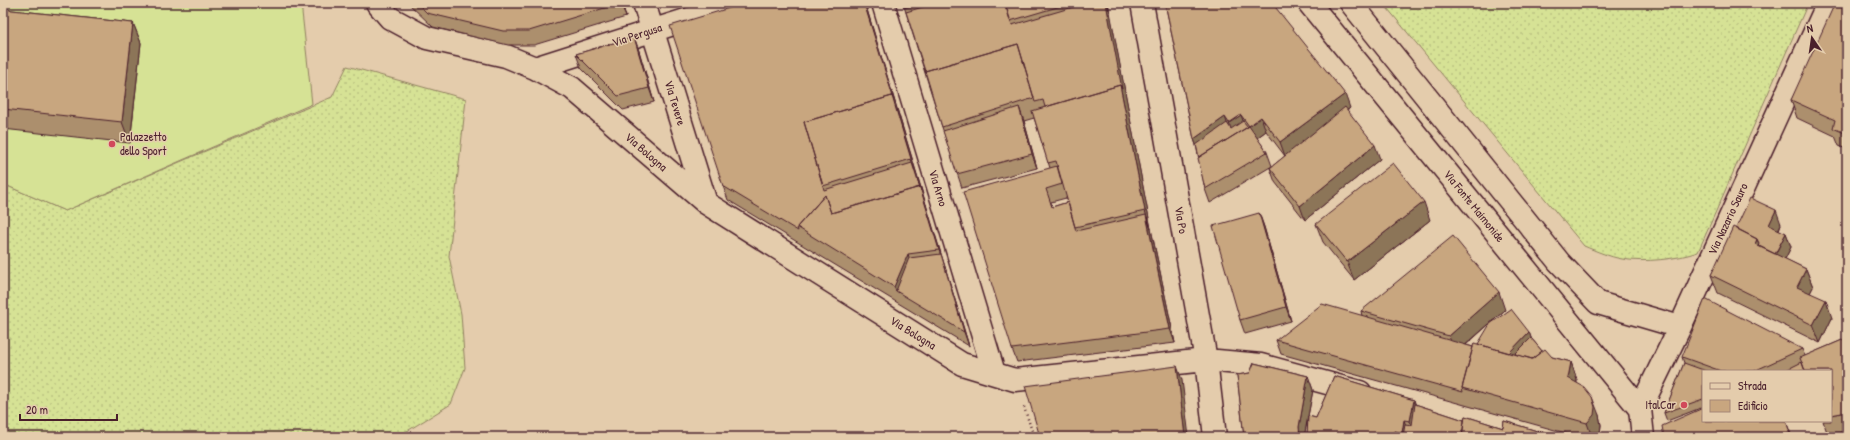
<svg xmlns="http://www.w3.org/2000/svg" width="1850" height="440" font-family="'Patrick Hand',sans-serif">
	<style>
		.grass { fill: url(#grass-dots); stroke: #908060 }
		.garden { fill: #d6e295; stroke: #908060 }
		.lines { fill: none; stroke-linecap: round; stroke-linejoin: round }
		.minor-casing { stroke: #4a1f2b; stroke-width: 25 }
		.path { stroke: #4a1f2b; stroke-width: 2.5; stroke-dasharray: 1 3; stroke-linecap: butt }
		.minor { stroke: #e4ccac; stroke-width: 22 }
		.wall { fill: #ac8f6d; stroke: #4a1f2b; fill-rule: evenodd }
		.shaded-wall { fill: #8c7459; stroke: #4a1f2b }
		.building { fill: #c8a67f; stroke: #4a1f2b }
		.poi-dot { fill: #d1495b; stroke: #e4ccac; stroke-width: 1.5 }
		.labels { text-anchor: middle; stroke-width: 3; stroke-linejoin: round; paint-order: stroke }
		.street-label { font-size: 12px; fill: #4a1f2b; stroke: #e4ccac }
		.poi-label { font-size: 12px; fill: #4a1f2b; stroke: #e4ccac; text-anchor: start }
	</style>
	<defs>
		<pattern id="grass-dots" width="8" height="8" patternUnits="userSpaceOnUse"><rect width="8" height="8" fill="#d6e295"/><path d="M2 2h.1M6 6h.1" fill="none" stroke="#b9c181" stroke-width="1.8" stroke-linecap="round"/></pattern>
	</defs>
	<rect width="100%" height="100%" fill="#e4ccac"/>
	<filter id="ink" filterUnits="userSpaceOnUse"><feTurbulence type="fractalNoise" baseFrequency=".025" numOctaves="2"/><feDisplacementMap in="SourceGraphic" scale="8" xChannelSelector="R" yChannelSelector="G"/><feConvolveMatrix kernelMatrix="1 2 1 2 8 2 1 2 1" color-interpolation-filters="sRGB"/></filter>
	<g filter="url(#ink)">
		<path class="grass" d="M 1383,3 L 1808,3 L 1698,252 C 1678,259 1644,263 1622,259 C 1610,257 1596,251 1584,246 Z
			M 347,66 L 466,99 L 449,256 L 461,314 L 465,368 L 451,404 L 404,433 L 392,437 L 3,437 L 3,184 L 65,211 L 332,97 Z"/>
		<path class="garden" d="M 3,3 L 301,3 L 312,104 L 65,211 L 3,184 Z"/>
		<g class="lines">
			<g class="minor-casing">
				<path id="minor" d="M 377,3 L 390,18 L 427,38 L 506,56 L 535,68 L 572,88 L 706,203 L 962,364 L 1015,380 L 1206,360 L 1261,365 L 1360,392
					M 644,3 L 706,203
					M 883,3 L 994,373
					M 1142,3 L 1206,360 L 1215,437
					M 1309,3 L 1640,409
					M 1351,3 L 1559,262 L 1598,303 L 1680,327
					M 535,68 L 739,3
					M 1643,437 L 1640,409 L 1680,327 L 1828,3"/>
			</g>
			<path class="path" d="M 1024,407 L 1034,437"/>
			<use href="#minor" class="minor"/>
		</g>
		<path class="wall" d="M 408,3 L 622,3 L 626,17 L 534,45 L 508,45 L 433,27 Z
			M 663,3 L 676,3 L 664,7 Z
			M 746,3 L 865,3 L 969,346 L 728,200 L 723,186 Z
			M 903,3 L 1108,3 L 1151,229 L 1175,343 L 1017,362 L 1012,349 L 1050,168 L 1034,118 L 1024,121 L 1037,168 L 962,188 L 942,127 ZM 1066,198 L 1068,202 L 1052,207 L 1051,202 Z
			M 1165,3 L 1350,108 L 1347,111 L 1380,159 L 1305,220 L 1275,182 L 1270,168 L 1285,156 L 1266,131 L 1257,138 L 1267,152 L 1272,166 L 1210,203 L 1205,189 L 1196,145 L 1194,139 Z
			M 1847,3 L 1847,149 L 1839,146 L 1835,136 L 1797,118 L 1791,100 Z
			M 3,9 L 133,23 L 141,43 L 130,143 L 3,129 Z
			M 634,37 L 639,51 L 654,102 L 623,110 L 581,68 L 576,54 Z
			M 1259,213 L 1264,227 L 1291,321 L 1245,334 L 1240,320 Z
			M 1430,220 L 1354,280 L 1323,242 L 1316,224 Z
			M 1781,224 L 1779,230 L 1786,233 L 1791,247 L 1785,259 L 1806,269 L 1813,287 L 1810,293 L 1832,318 L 1820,343 L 1718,293 L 1711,275 L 1736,228 Z
			M 1505,310 L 1466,345 L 1473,347 L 1478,344 L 1529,332 L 1531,338 L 1542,351 L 1552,357 L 1571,362 L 1577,380 L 1577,383 L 1599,415 L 1601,425 L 1600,433 L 1597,437 L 1580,437 L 1281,354 L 1276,340 L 1362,316 L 1361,311 Z
			M 1847,338 L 1847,431 L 1828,435 L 1823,421 L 1831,421 L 1831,371 L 1703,371 L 1703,407 L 1667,421 L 1664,413 L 1684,363 L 1682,357 L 1802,349 L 1805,356 Z
			M 1254,363 L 1308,376 L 1313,390 L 1308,416 L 1316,418 L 1334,376 L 1414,400 L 1415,404 L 1464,420 L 1465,416 L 1503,428 L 1504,421 L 1557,437 L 1307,437 L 1308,417 L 1304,437 L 1244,437 L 1237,375 L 1250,373 Z
			M 1786,421 L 1792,437 L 1664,437 Z"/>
		<path class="shaded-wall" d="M 621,3 L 622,3 L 626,17 Z
			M 864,3 L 865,3 L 926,205 L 911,159 Z
			M 1106,3 L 1107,3 L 1110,12 L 1151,229 L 1145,211 L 1120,85 Z
			M 1107,3 L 1108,3 L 1110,12 Z
			M 133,23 L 141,43 L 130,143 L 122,122 Z
			M 634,37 L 639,51 L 654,102 L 649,88 Z
			M 1345,94 L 1350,108 L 1285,156 L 1280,142 Z
			M 1019,107 L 1024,121 L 1037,168 L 1032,154 Z
			M 1241,115 L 1246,129 L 1234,137 L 1229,123 Z
			M 1225,117 L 1230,131 L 1199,153 L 1194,139 Z
			M 1261,117 L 1266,131 L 1254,140 L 1249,126 Z
			M 1375,145 L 1380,159 L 1305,220 L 1300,206 Z
			M 920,187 L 926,205 L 969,346 L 964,332 Z
			M 1424,202 L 1430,220 L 1354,280 L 1347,262 Z
			M 1776,210 L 1781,224 L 1774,239 L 1769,225 Z
			M 1259,213 L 1264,227 L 1291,321 L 1286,307 Z
			M 1146,215 L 1151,229 L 1175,343 L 1170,329 Z
			M 1786,233 L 1791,247 L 1779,271 L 1774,257 Z
			M 1757,239 L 1762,251 L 1755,244 Z
			M 908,254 L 914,272 L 896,291 L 894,287 Z
			M 1806,269 L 1813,287 L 1804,305 L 1797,287 Z
			M 1499,292 L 1505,310 L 1455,354 L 1449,336 Z
			M 1826,300 L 1832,318 L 1820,343 L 1813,325 Z
			M 1529,332 L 1534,346 L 1516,364 L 1506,356 Z
			M 1571,362 L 1577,380 L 1574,396 L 1568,378 Z
			M 1177,366 L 1182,380 L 1189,437 L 1185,437 Z
			M 1308,376 L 1313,390 L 1304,437 L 1300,437 L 1299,427 Z
			M 1592,397 L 1599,415 L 1601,425 L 1600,433 L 1597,437 L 1592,437 L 1587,423 Z
			M 1414,400 L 1420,418 L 1416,437 L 1410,421 Z
			M 1404,420 L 1410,437 L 1403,437 L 1402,433 Z
			M 1395,431 L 1397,437 L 1394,437 Z"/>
		<path class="building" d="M 417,3 L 621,3 L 529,31 L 503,31 L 427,13 Z
			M 746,3 L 864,3 L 894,100 L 892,96 L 804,122 L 823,186 L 824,190 L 912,163 L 921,191 L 920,187 L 831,213 L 825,195 L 797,227 L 798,231 L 723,186 L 670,26 Z
			M 903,3 L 921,3 L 904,8 Z
			M 936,3 L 1005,3 L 1012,25 L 1087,3 L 1106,3 L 1122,89 L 1120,85 L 1045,107 L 1043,100 L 1035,102 L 1018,44 L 925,71 L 906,12 Z
			M 1005,3 L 1071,3 L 1010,21 Z
			M 1165,3 L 1272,3 L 1345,94 L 1280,142 L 1261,117 L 1249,126 L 1241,115 L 1229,123 L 1225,117 L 1194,139 Z
			M 1835,3 L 1847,3 L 1847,134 L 1833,128 L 1835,120 L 1791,100 Z
			M 3,9 L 133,23 L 122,122 L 3,109 Z
			M 634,37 L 649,88 L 618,96 L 576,54 Z
			M 1018,44 L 1034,98 L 942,127 L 925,71 Z
			M 1120,85 L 1145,211 L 1075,227 L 1056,161 L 1048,163 L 1032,111 Z
			M 892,96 L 911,159 L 823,186 L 804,122 Z
			M 1019,107 L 1032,154 L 957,174 L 943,131 Z
			M 1345,107 L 1375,145 L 1300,206 L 1270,168 Z
			M 1243,121 L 1248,127 L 1199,157 L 1196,145 L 1227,123 L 1231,129 Z
			M 1249,126 L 1267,152 L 1205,189 L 1198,158 Z
			M 1393,163 L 1424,202 L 1347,262 L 1316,224 Z
			M 1057,166 L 1062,184 L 1046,189 L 1052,207 L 1068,202 L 1076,231 L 1146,215 L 1170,329 L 1012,349 L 963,192 Z
			M 920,187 L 939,250 L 908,254 L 894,287 L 797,227 L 825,195 L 831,213 Z
			M 1750,198 L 1776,210 L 1769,225 L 1786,233 L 1775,254 L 1758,246 L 1759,243 L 1757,239 L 1736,228 Z
			M 1259,213 L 1286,307 L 1240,320 L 1213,226 Z
			M 1733,227 L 1757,239 L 1755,244 L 1806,269 L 1797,287 L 1826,300 L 1813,325 L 1711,275 Z
			M 1453,236 L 1499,292 L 1449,336 L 1361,311 Z
			M 941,254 L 964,332 L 896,291 L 909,258 Z
			M 1705,299 L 1802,349 L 1754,371 L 1721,371 L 1682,357 Z
			M 1322,304 L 1473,347 L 1462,388 L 1463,392 L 1276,340 Z
			M 1511,309 L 1529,332 L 1509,353 L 1478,344 L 1490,324 Z
			M 1531,338 L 1542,351 L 1532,359 L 1515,354 Z
			M 1847,338 L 1847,412 L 1831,415 L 1831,371 L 1805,371 L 1800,358 Z
			M 1474,343 L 1532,359 L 1545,349 L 1552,357 L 1571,362 L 1568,378 L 1584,387 L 1592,397 L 1595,407 L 1594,415 L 1587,423 L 1462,388 Z
			M 1802,362 L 1805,371 L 1784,371 Z
			M 1254,363 L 1308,376 L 1299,427 L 1300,437 L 1244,437 L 1237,375 L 1250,373 Z
			M 1684,363 L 1706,371 L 1703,371 L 1703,399 L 1664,413 Z
			M 1177,366 L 1185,437 L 1040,437 L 1025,386 Z
			M 1334,376 L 1414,400 L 1410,421 L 1404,420 L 1402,433 L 1395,431 L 1394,437 L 1307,437 L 1308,416 L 1316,418 Z
			M 1415,404 L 1464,420 L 1462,437 L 1403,437 L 1405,424 L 1412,425 Z
			M 1703,408 L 1703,421 L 1786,421 L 1790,433 L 1781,437 L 1751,437 L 1749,433 L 1741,437 L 1664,437 L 1662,426 Z
			M 1465,416 L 1503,428 L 1504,421 L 1557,437 L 1462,437 Z
			M 1847,434 L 1847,437 L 1821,437 Z
			M 1396,435 L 1403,437 L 1396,437 Z"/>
	</g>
	<g class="poi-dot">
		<circle cx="112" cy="144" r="4"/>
		<circle cx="1684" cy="405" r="4"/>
	</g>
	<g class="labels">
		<g class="street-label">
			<text transform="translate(637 35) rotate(-18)" y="4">Via Pergusa</text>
			<text transform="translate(675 103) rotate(73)" y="4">Via Tevere</text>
			<text transform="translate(646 152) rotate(41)" y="4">Via Bologna</text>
			<text transform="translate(938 188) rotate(73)" y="4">Via Arno</text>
			<text transform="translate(1474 206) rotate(51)" y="4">Via Fonte Maimonide</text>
			<text transform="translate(1728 219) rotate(-65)" y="4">Via Nazario Sauro</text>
			<text transform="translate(1181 220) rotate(80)" y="4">Via Po</text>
			<text transform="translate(913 333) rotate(32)" y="4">Via Bologna</text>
		</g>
		<g class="poi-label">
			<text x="120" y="141">Palazzetto<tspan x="120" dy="14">dello Sport</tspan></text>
			<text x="1676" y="409" text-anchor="end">ItalCar</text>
		</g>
	</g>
	<rect width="1850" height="440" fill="none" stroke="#e4ccac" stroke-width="16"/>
	<rect x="8" y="8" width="1834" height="424" fill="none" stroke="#4a1f2b" stroke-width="1.5" filter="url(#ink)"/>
	<rect x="1702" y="370" width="130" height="52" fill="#e4ccac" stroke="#a68778"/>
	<rect x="1710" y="383" width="20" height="6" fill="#e4ccac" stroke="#a68778"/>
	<text x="1738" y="390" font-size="12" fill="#4a1f2b">Strada</text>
	<rect x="1710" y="400" width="20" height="12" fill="#c8a67f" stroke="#a68778"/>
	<text x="1738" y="410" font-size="12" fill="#4a1f2b">Edificio</text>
	<g transform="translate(1812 38) rotate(347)" stroke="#e4ccac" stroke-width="3" paint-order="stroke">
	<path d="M0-3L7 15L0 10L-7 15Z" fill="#4a1f2b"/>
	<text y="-6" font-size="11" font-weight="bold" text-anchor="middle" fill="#4a1f2b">N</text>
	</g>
	<path d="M20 414v6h97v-6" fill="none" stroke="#4a1f2b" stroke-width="2"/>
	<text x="26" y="414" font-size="12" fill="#4a1f2b" stroke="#e4ccac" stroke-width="3" paint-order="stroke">20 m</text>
</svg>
